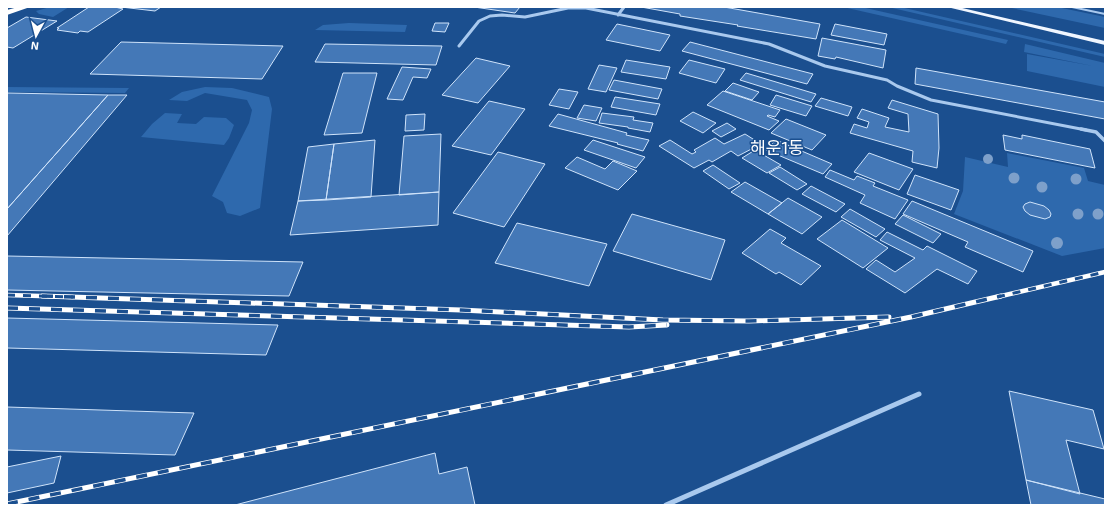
<svg xmlns="http://www.w3.org/2000/svg" width="1112" height="512" font-family="'Exo 2','Noto Sans KR',sans-serif">
	<style>
		.green { fill: #2e69ad }
		.building { fill: #4478b7; stroke: #cfe3fa }
		.lines { fill: none; stroke-linecap: round; stroke-linejoin: round }
		.lane { stroke: #a9c9ee; stroke-width: 2 }
		.street-far2 { stroke: #a9c9ee; stroke-width: 3 }
		.street-far1 { stroke: #a9c9ee; stroke-width: 3.5 }
		.street { stroke: #a9c9ee; stroke-width: 5 }
		.primary { fill: #f0f6ff; fill-rule: evenodd }
		.highway { fill: #fff; fill-rule: evenodd }
		.rail-far1-casing { stroke: #fff; stroke-width: 4.5 }
		.rail-casing { stroke: #fff; stroke-width: 5 }
		.rail-far1 { stroke: #1b4f8f; stroke-width: 3; stroke-dasharray: 8; stroke-linecap: butt }
		.rail { stroke: #1b4f8f; stroke-width: 3.5; stroke-dasharray: 11; stroke-linecap: butt }
		.tree { fill: #7ea0ca }
		.labels { text-anchor: middle; stroke-width: 3; stroke-linejoin: round; paint-order: stroke }
		.quarter-label { font-size: 17px; fill: #fff; stroke: #1b4f8f }
	</style>
	<rect width="100%" height="100%" fill="#1b4f8f"/>
	<path class="green" d="M 50,7 L 69,7 L 53,17 L 39,14 L 36,11 Z
		M 843,7 L 861,7 L 1008,40 L 1006,44 Z
		M 888,7 L 900,7 L 1105,54 L 1105,57 Z
		M 1007,7 L 1057,7 L 1105,17 L 1105,28 Z
		M 349,23 L 407,25 L 405,32 L 315,30 L 323,25 Z
		M 1025,44 L 1105,63 L 1105,87 L 1027,71 L 1027,54 L 1093,66 L 1024,52 Z
		M 7,87 L 129,88 L 125,93 L 7,92 Z
		M 205,87 L 232,88 L 269,97 L 272,109 L 260,208 L 240,216 L 227,213 L 223,202 L 212,196 L 249,123 L 252,110 L 247,100 L 205,93 L 187,101 L 169,100 L 182,92 Z
		M 165,113 L 182,114 L 177,123 L 196,124 L 204,117 L 226,118 L 234,125 L 229,138 L 224,145 L 141,137 L 152,124 Z
		M 1007,153 L 1084,168 L 1088,181 L 1105,185 L 1105,248 L 1062,256 L 954,214 L 963,191 L 965,157 L 1008,167 Z"/>
	<path class="building" d="M 89,7 L 115,7 L 123,9 L 88,32 L 80,31 L 78,33 L 57,30 L 59,28 L 57,28 Z
		M 121,7 L 161,7 L 155,11 Z
		M 474,7 L 520,7 L 515,13 Z
		M 641,7 L 724,7 L 820,24 L 816,39 L 737,26 L 738,25 L 680,16 L 680,14 Z
		M 26,17 L 57,21 L 13,48 L 7,47 L 7,28 Z
		M 435,23 L 449,23 L 445,32 L 432,31 Z
		M 617,24 L 670,35 L 660,51 L 606,40 Z
		M 835,24 L 887,34 L 884,45 L 831,35 Z
		M 822,38 L 886,50 L 883,68 L 836,57 L 835,59 L 818,56 Z
		M 121,42 L 283,46 L 262,79 L 90,74 Z
		M 690,42 L 813,74 L 807,84 L 682,51 Z
		M 325,44 L 442,46 L 436,65 L 315,62 Z
		M 476,58 L 510,66 L 478,103 L 442,95 Z
		M 626,60 L 670,67 L 666,79 L 621,72 Z
		M 689,60 L 725,69 L 716,83 L 679,73 Z
		M 599,65 L 617,68 L 606,92 L 588,89 Z
		M 402,67 L 431,69 L 427,78 L 413,77 L 403,100 L 387,99 Z
		M 916,68 L 1105,102 L 1105,119 L 915,84 Z
		M 343,73 L 377,73 L 362,133 L 324,135 Z
		M 746,73 L 816,94 L 811,102 L 740,80 Z
		M 614,80 L 662,89 L 658,99 L 609,90 Z
		M 733,83 L 759,92 L 752,100 L 725,91 Z
		M 559,89 L 578,92 L 569,109 L 549,105 Z
		M 723,91 L 780,110 L 775,117 L 768,115 L 767,116 L 779,121 L 769,130 L 707,105 Z
		M 7,93 L 108,95 L 7,209 Z
		M 108,95 L 127,95 L 7,236 L 7,209 Z
		M 776,95 L 812,106 L 806,116 L 770,105 Z
		M 615,97 L 660,104 L 656,115 L 611,107 Z
		M 821,98 L 852,107 L 848,116 L 815,106 Z
		M 892,100 L 938,114 L 939,148 L 937,168 L 912,162 L 913,151 L 850,133 L 854,124 L 867,128 L 869,122 L 857,118 L 862,109 L 889,118 L 885,127 L 909,132 L 908,114 L 888,108 Z
		M 489,101 L 525,109 L 491,155 L 452,146 Z
		M 584,105 L 602,108 L 596,121 L 577,118 Z
		M 693,112 L 716,123 L 703,133 L 680,121 Z
		M 602,113 L 634,117 L 633,120 L 653,123 L 650,132 L 628,128 L 628,127 L 599,123 Z
		M 425,114 L 424,130 L 405,131 L 406,115 Z
		M 558,114 L 627,133 L 626,135 L 649,140 L 643,151 L 617,144 L 618,143 L 549,126 Z
		M 786,119 L 826,135 L 812,150 L 771,133 Z
		M 727,123 L 736,129 L 721,137 L 712,131 Z
		M 441,134 L 439,192 L 399,195 L 404,136 Z
		M 745,134 L 761,144 L 738,156 L 731,151 L 712,162 L 709,160 L 694,168 L 659,146 L 670,140 L 692,154 L 696,152 L 694,150 L 715,138 L 724,144 Z
		M 1003,135 L 1022,139 L 1022,135 L 1090,149 L 1095,168 L 1005,150 Z
		M 375,140 L 371,197 L 326,200 L 334,144 Z
		M 593,140 L 645,157 L 636,168 L 584,150 Z
		M 776,140 L 832,164 L 823,174 L 766,150 Z
		M 334,144 L 326,200 L 298,201 L 308,147 Z
		M 755,150 L 781,165 L 767,173 L 742,158 Z
		M 498,152 L 545,164 L 504,227 L 453,213 Z
		M 869,153 L 913,169 L 899,190 L 854,172 Z
		M 577,157 L 605,169 L 613,161 L 637,171 L 618,190 L 565,168 Z
		M 713,165 L 740,183 L 729,189 L 703,171 Z
		M 780,167 L 807,184 L 797,190 L 769,173 Z
		M 830,170 L 854,180 L 857,176 L 875,183 L 873,186 L 908,200 L 895,219 L 860,203 L 865,195 L 825,177 Z
		M 915,175 L 959,190 L 951,210 L 907,194 Z
		M 745,182 L 782,203 L 768,214 L 731,192 Z
		M 811,186 L 845,204 L 836,212 L 802,194 Z
		M 439,192 L 438,225 L 290,235 L 298,201 Z
		M 788,198 L 822,217 L 802,234 L 768,214 Z
		M 912,201 L 1033,251 L 1023,272 L 965,247 L 968,242 L 903,214 Z
		M 1030,202 L 1044,206 L 1049,210 L 1051,214 L 1050,217 L 1045,219 L 1030,215 L 1025,211 L 1023,207 L 1025,204 Z
		M 850,209 L 885,229 L 876,237 L 841,217 Z
		M 632,214 L 725,240 L 711,280 L 613,251 Z
		M 903,215 L 941,234 L 933,243 L 895,224 Z
		M 842,220 L 888,248 L 863,268 L 817,239 Z
		M 517,223 L 607,244 L 589,286 L 495,263 Z
		M 770,229 L 786,238 L 781,243 L 821,266 L 801,285 L 779,272 L 776,274 L 742,253 Z
		M 887,232 L 923,250 L 927,246 L 977,271 L 968,284 L 937,269 L 905,293 L 866,269 L 876,260 L 895,272 L 915,258 L 880,240 Z
		M 7,256 L 303,262 L 289,296 L 7,290 Z
		M 7,318 L 278,325 L 266,355 L 7,348 Z
		M 1009,391 L 1093,410 L 1104,449 L 1066,440 L 1080,494 L 1026,480 Z
		M 7,407 L 194,413 L 175,455 L 7,450 Z
		M 435,453 L 439,474 L 467,467 L 475,505 L 235,505 Z
		M 61,456 L 54,483 L 7,493 L 7,467 Z
		M 1026,480 L 1105,499 L 1105,505 L 1031,505 Z"/>
	<g class="lines">
		<path class="lane" d="M 1072,7 L 1105,14"/>
		<path class="street-far2" d="M 618,15 L 624,7
			M 459,46 L 479,21 L 490,16 L 502,15 L 525,17 L 568,8 L 586,8 L 769,44 L 825,66 L 887,80 L 897,86 L 931,100 L 1086,130"/>
		<path class="street-far1" d="M 1081,129 L 1096,132 L 1105,141"/>
		<path class="street" d="M 666,505 L 919,394"/>
		<path class="primary" d="M 947,7 L 958,7 L 1105,41 L 1105,45 Z"/>
		<path class="highway" d="M 18,7 L 30,7 L 7,15 L 7,10 Z"/>
		<g class="rail-far1-casing">
			<path id="rail-far1" d="M 7,295 L 73,297
				M 997,297 L 1105,272"/>
		</g>
		<g class="rail-casing">
			<path id="rail" d="M 42,296 L 461,310 L 663,320 L 749,321 L 889,317
				M 7,308 L 629,327 L 667,325
				M 7,504 L 911,317 L 1001,296"/>
		</g>
		<use href="#rail-far1" class="rail-far1"/>
		<use href="#rail" class="rail"/>
	</g>
	<g class="tree">
		<circle cx="988" cy="159" r="5"/>
		<circle cx="1014" cy="178" r="5.5"/>
		<circle cx="1076" cy="179" r="5.5"/>
		<circle cx="1042" cy="187" r="5.5"/>
		<circle cx="1078" cy="214" r="5.5"/>
		<circle cx="1098" cy="214" r="5.5"/>
		<circle cx="1057" cy="243" r="6"/>
	</g>
	<g class="labels">
		<g class="quarter-label">
			<text x="777" y="154">해운1동</text>
		</g>
	</g>
	<rect width="1112" height="512" fill="none" stroke="#ffffff" stroke-width="16"/>
	<g transform="translate(36 36) rotate(187)" stroke="#1b4f8f" stroke-width="3" paint-order="stroke">
	<path d="M0-3L7 15L0 10L-7 15Z" fill="#ffffff"/>
	<text y="-6" font-size="11" font-weight="bold" text-anchor="middle" fill="#ffffff">N</text>
	</g>
</svg>
